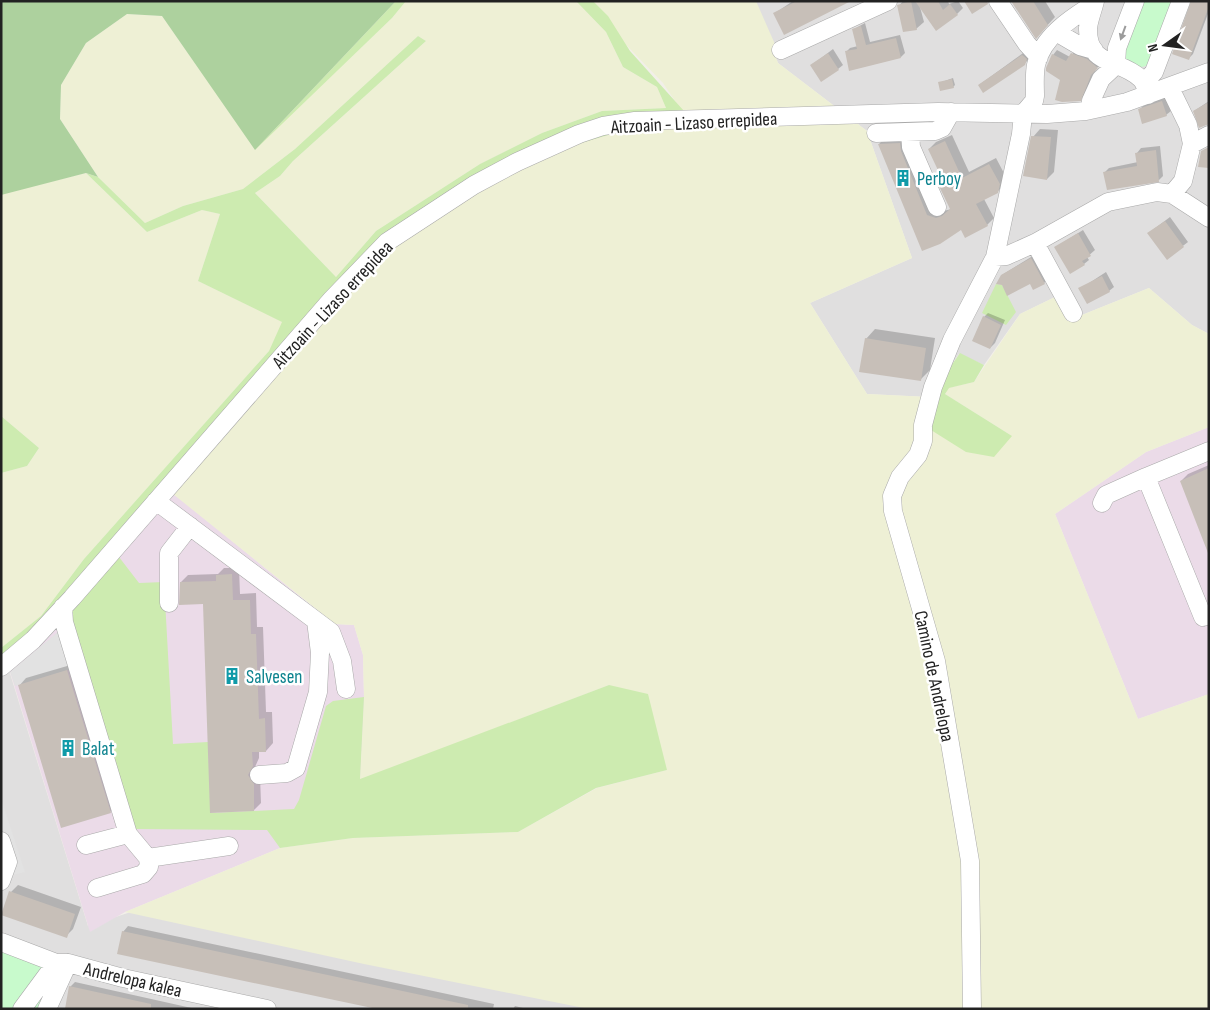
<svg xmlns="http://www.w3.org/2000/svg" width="1210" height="1010" font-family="'Sofia Sans Condensed',sans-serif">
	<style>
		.residential { fill: #e0dfdf }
		.industrial { fill: #ebdbe8 }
		.farmland { fill: #eef0d5 }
		.grass { fill: #cdebb0 }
		.forest { fill: #add19e }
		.park { fill: #c8facc }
		.parking { fill: #e2e2e2 }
		.shadow { fill: #0003 }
		.building { fill: #c7bfb8 }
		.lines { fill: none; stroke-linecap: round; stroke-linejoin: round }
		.minor-casing { stroke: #a9a9a9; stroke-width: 19 }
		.minor { stroke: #fff; stroke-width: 18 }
		.oneway { fill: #9c9c9c }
		.labels { text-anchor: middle; stroke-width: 5; stroke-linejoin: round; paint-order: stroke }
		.street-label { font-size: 19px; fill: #222; stroke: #fff }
		.culture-label { font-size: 19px; fill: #0d838f; stroke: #fff; text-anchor: start }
	</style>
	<rect width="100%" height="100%" fill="#f2efe9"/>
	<path class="residential" d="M 753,1 L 1209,1 L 1209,334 L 1192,325 L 1149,288 L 1067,321 L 1055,297 L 1020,314 L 984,365 L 959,354 L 929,397 L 867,394 L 810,303 L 912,258 L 867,131 L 778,63 Z
		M 4,654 L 88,926 L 137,910 L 594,1009 L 1,1009 L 1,656 Z"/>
	<path class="industrial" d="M 1209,427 L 1209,694 L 1138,719 L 1055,514 L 1146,452 Z
		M 174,494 L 334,624 L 354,625 L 363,655 L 364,697 L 360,780 L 280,848 L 125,912 L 90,932 L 7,662 Z"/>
	<path class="farmland" d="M 406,1 L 576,1 L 606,32 L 623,67 L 657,87 L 666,108 L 602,111 L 542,133 L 480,164 L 376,231 L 336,277 L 255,193 L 280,176 L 293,161 L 426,41 L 418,36 L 295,149 L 243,189 L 183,206 L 145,223 L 98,177 L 60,119 L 61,85 L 86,43 L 127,14 L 162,16 L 255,149 L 392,18 Z
		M 593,1 L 756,1 L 778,51 L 774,52 L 778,63 L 867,131 L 912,258 L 810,303 L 867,394 L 929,397 L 1012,436 L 945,394 L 948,388 L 974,382 L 1020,314 L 1055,297 L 1067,321 L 1149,288 L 1192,325 L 1209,334 L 1209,427 L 1146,452 L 1055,514 L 1138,719 L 1209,694 L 1209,1009 L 589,1009 L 364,964 L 125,912 L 280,848 L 353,838 L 518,832 L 597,788 L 667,770 L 609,685 L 360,780 L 364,697 L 363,655 L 354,625 L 335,624 L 173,494 L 387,242 L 517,162 L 635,121 L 687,119 L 663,83 L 601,19 L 609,18 Z
		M 86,173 L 147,232 L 202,210 L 220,214 L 198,281 L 283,322 L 269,351 L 84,559 L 41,616 L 1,648 L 1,473 L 27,466 L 39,448 L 1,416 L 1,194 Z"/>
	<path class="grass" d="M 396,1 L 406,1 L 392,18 L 255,150 Z
		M 576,1 L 593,1 L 608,16 L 630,51 L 693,121 L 615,133 L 517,162 L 474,185 L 344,287 L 63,607 L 1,656 L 1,648 L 41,616 L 84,559 L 269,351 L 282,322 L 198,281 L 220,214 L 202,210 L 147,232 L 86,173 L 98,177 L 145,223 L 183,206 L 243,189 L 295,149 L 418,36 L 426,41 L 293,161 L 280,176 L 255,193 L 336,277 L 376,231 L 480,164 L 542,133 L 602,111 L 666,108 L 657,87 L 623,67 L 606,32 Z
		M 996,284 L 1002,285 L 1016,312 L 1006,325 L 982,313 Z
		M 960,353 L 984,365 L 974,382 L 949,388 L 945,394 L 1012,436 L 994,457 L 966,452 L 923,425 L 929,397 Z
		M 1,416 L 39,448 L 27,466 L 1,473 Z
		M 119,557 L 139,583 L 164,582 L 173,744 L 208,742 L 211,813 L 294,809 L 299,800 L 326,706 L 333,701 L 364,697 L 360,779 L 609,685 L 648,694 L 667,770 L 596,788 L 518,832 L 353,838 L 280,848 L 267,830 L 132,829 L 68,620 L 70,610 Z"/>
	<path class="forest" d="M 1,1 L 396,1 L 255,150 L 162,16 L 127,14 L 86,43 L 61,85 L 60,119 L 98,177 L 86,173 L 1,195 Z"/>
	<path class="park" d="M 1139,1 L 1176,1 L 1149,65 L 1138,68 L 1127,61 L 1124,55 Z
		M 1,941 L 68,963 L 50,1009 L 1,1009 Z"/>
	<path class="parking" d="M 65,626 L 75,668 L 15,686 L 10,672 Z
		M 1,798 L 25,872 L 10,876 L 1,845 Z"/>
	<path class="shadow" d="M 793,1 L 849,1 L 785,33 L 775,13 Z
		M 903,1 L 948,1 L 949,4 L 958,1 L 963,8 L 957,14 L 920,7 L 924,22 L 916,29 L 899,6 Z
		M 1011,1 L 1045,1 L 1055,17 L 1044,29 Z
		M 1209,1 L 1209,11 L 1193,54 L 1188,59 Z
		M 865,23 L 870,42 L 900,35 L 905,53 L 901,57 L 846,52 L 850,48 L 858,46 L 854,29 Z
		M 1030,48 L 1032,56 L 1024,64 L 979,85 Z
		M 833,49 L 843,65 L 838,69 L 812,65 Z
		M 1057,50 L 1070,57 L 1076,50 L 1101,63 L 1096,69 L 1085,95 L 1080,100 L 1062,79 L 1053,55 Z
		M 953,78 L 955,85 L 953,87 L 939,83 Z
		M 1167,97 L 1171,111 L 1166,115 L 1139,110 L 1144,105 Z
		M 1209,101 L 1209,123 L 1194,111 Z
		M 1040,129 L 1058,130 L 1054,172 L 1047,179 L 1033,137 Z
		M 952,135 L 969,172 L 996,158 L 1006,177 L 1004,185 L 997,192 L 984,199 L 994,218 L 987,225 L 962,228 L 923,249 L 879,144 L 886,137 L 907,137 L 943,211 L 952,209 L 941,186 L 945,182 L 929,149 L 936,142 Z
		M 1160,146 L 1163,176 L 1159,180 L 1105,172 L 1109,168 L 1138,162 L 1137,153 L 1141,148 Z
		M 1170,217 L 1188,242 L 1167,258 L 1154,229 Z
		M 1083,230 L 1095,250 L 1087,257 L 1089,260 L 1084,264 L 1056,247 Z
		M 1036,254 L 1049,278 L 1044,283 L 1002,275 Z
		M 1106,272 L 1114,287 L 1109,291 L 1080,289 Z
		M 988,313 L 1005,320 L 995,343 L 990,348 L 984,317 Z
		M 875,329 L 935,338 L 930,370 L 920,380 L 866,339 Z
		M 1209,465 L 1209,551 L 1181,481 L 1188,474 Z
		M 224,568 L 239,568 L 240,594 L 256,593 L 257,627 L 263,627 L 266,712 L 272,712 L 273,743 L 266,751 L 259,751 L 259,758 L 255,767 L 260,776 L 261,803 L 254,810 L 204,603 L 181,582 L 188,575 L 218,574 Z
		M 74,664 L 117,805 L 110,812 L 19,686 L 26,678 Z
		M 18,885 L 81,907 L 73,929 L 66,936 L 11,892 Z
		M 128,926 L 494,1004 L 493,1009 L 385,1009 L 123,932 Z
		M 75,982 L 196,1009 L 71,1009 L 70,987 Z
		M 515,1006 L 527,1009 L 513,1009 Z"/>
	<path class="building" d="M 797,1 L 851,1 L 784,35 L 773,13 Z
		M 911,1 L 917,30 L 903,32 L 897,5 Z
		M 915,1 L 938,1 L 943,10 L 950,4 L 958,15 L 936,31 Z
		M 964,1 L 987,1 L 988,4 L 972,14 Z
		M 1011,1 L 1033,1 L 1048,25 L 1036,39 Z
		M 1191,1 L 1209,1 L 1209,6 L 1189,60 L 1172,54 Z
		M 861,26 L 866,45 L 896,38 L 901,58 L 849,71 L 845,51 L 857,49 L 852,29 Z
		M 828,53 L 839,70 L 821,82 L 810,65 Z
		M 1071,53 L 1087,59 L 1098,68 L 1091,75 L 1081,101 L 1062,102 L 1055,100 L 1060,80 L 1046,71 L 1046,68 L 1052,54 L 1066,61 Z
		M 1022,55 L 1027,59 L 1025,65 L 983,93 L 978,85 Z
		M 952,79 L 954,88 L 940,91 L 938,82 Z
		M 1162,101 L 1167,116 L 1142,124 L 1138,109 Z
		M 1209,102 L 1209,124 L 1199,128 L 1193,111 Z
		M 1031,136 L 1051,137 L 1047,180 L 1023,176 Z
		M 945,141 L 962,178 L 989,164 L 1000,184 L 998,193 L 976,204 L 988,226 L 965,238 L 961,230 L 940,244 L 922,251 L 878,144 L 900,143 L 901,151 L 927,215 L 936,218 L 942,216 L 950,209 L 939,186 L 944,183 L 928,149 Z
		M 1209,147 L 1209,168 L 1198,167 L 1201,151 Z
		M 1156,150 L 1159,182 L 1107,190 L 1103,172 L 1137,166 L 1135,153 Z
		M 1165,221 L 1184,247 L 1167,260 L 1147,233 Z
		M 1078,233 L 1091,256 L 1082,261 L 1085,265 L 1070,274 L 1054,247 Z
		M 1031,258 L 1045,284 L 1033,290 L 1030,284 L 1007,296 L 1002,285 L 996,284 L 1001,275 Z
		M 1102,276 L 1110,292 L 1087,304 L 1078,288 Z
		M 983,316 L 1001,325 L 990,349 L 972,341 Z
		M 865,338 L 926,348 L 921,381 L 859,372 Z
		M 1209,468 L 1209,553 L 1208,553 L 1180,481 Z
		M 232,574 L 233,600 L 250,600 L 251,634 L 256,634 L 259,719 L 265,718 L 266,752 L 252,752 L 253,766 L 248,775 L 254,784 L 254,811 L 210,813 L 203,604 L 179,605 L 180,582 L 216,581 L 216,575 Z
		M 67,670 L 111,813 L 61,828 L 18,685 Z
		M 9,891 L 75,914 L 67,938 L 1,915 Z
		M 122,931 L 468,1005 L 468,1009 L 377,1009 L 117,954 Z
		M 69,986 L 151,1004 L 151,1009 L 65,1009 Z"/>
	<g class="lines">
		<g class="minor-casing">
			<path id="minor" d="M 998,1 L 1027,44 L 1039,57
				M 1095,1 C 1093,10 1089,19 1088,28 C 1087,67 1120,59 1140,78 C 1145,82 1146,89 1148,95
				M 1056,32 L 1080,46 L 1094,50
				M 781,50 L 888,1
				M 1144,83 L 1154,72 L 1181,1
				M 1170,88 L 1188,125 L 1192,144
				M 1091,101 L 1101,79 L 1116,65 L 1117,48 L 1135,1
				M 910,132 L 911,147 L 937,207
				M 876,133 L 935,131 L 942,128 L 951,112
				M 1172,194 L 1183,181 L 1192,144 L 1209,135
				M 1035,243 L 1073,313
				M 995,257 L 1006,256 L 1035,243 L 1108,202 L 1157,192 L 1172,194 L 1209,218
				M 1209,451 L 1146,477 L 1203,617 L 1209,615
				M 156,501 L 331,632 L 342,661 L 346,689
				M 1102,503 L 1106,495 L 1146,477
				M 169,603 L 169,553 L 190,526
				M 63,607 L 64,622 L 128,834 L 148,858 L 149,867 L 143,874 L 97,888
				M 1,667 L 33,640 L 72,598 L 332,299 L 387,242 L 474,185 L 517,162 L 579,134 L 603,126 L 635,121 L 938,112 L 1047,114 L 1086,111 L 1127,102 L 1209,72
				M 259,775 L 287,773 L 296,768 L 318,692 L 320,653 L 316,621
				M 1,841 L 8,862 L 1,881
				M 86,845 L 128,834
				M 148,858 L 229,846
				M 1,942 L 56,963 L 68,963 L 123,978 L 267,1009
				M 22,1009 L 56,963
				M 47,1009 L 68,963
				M 972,1009 L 970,861 L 936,661 L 893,511 L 892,496 L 900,477 L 918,455 L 923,441 L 923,425 L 933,387 L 952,340 L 995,257 L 1021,134 L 1023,114 L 1034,101 L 1035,96 C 1035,86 1034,75 1036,65 C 1042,37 1071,18 1094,4"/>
		</g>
		<use href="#minor" class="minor"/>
	</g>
	<defs><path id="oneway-solid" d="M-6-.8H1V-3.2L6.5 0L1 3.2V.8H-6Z" transform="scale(1.25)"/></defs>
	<use class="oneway" href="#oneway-solid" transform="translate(1123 33) rotate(110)"/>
	<defs>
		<g id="building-bare" transform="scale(1.35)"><path d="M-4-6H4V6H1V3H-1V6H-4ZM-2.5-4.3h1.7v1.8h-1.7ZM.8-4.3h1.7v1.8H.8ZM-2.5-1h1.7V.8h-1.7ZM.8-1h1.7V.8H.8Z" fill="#0f9aa8" stroke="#fff" stroke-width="2.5" paint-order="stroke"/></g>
	</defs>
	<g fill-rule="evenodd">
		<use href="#building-bare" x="903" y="178"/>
		<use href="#building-bare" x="232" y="676"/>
		<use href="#building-bare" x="68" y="748"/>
	</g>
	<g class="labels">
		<g class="street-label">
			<text transform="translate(694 122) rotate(-3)" y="7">Aitzoain - Lizaso errepidea</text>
			<text transform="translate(332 304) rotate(-47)" y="7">Aitzoain - Lizaso errepidea</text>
			<text transform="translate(935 676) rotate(78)" y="7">Camino de Andrelopa</text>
			<text transform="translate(133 979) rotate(13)" y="7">Andrelopa kalea</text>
		</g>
		<g class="culture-label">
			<text x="917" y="185">Perboy</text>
			<text x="246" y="683">Salvesen</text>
			<text x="82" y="755">Balat</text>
		</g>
	</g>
	<rect width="1210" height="1010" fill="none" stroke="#222222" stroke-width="5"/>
	<g transform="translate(1165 45) rotate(256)" stroke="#ffffff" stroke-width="4" paint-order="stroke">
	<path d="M0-4L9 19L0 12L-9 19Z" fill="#222222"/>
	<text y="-8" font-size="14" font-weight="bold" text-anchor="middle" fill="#222222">N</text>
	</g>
</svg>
